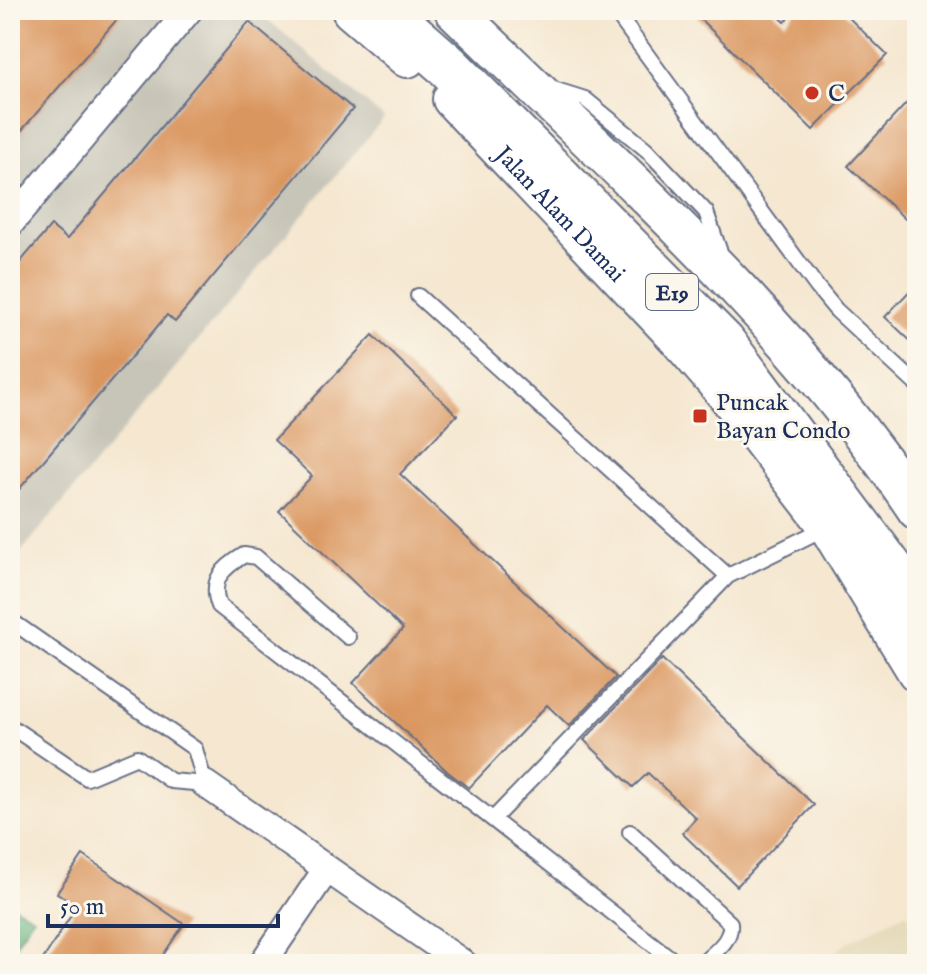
<svg xmlns="http://www.w3.org/2000/svg" width="927" height="974" font-family="'IM FELL English',serif">
	<style>
		.built { fill: #e5daba }
		.industrial { fill: #c7c4b8 }
		.forest { fill: #66b47f; stroke: #40726e; stroke-width: 2 }
		.building { fill: #da965f }
		.lines { fill: none; stroke-linecap: round; stroke-linejoin: round }
		.lane-casing { stroke: #676f86; stroke-width: 18 }
		.street-casing { stroke: #676f86; stroke-width: 30 }
		.secondary-casing { stroke: #676f86; stroke-width: 42 }
		.highway-casing { stroke: #676f86; stroke-width: 48 }
		.lane { stroke: #fff; stroke-width: 14 }
		.street { stroke: #fff; stroke-width: 26 }
		.secondary { stroke: #fff; stroke-width: 38 }
		.highway { stroke: #fff; stroke-width: 44 }
		.poi-dot { fill: #c8321e; stroke: #fbf7ec; stroke-width: 3 }
		.labels { text-anchor: middle; stroke-width: 6; stroke-linejoin: round; paint-order: stroke }
		.shield { fill: #fbf7ec; stroke: #5e6b89; stroke-width: 2 }
		.shield-label { font-size: 22px; font-weight: bold; fill: #1b2f5e }
		.poi-label { font-size: 24px; fill: #1b2f5e; stroke: #fbf7ec; text-anchor: start }
		.street-label { font-size: 24px; fill: #1b2f5e; stroke: #fbf7ec }
	</style>
	<rect width="100%" height="100%" fill="#fbf7ec"/>
	<filter id="ink" filterUnits="userSpaceOnUse"><feTurbulence type="fractalNoise" baseFrequency=".0125" numOctaves="2"/><feDisplacementMap in="SourceGraphic" scale="16" xChannelSelector="R" yChannelSelector="G"/><feConvolveMatrix kernelMatrix="1 2 1 2 8 2 1 2 1" color-interpolation-filters="sRGB"/></filter>
	<filter id="wash" filterUnits="userSpaceOnUse"><feTurbulence type="fractalNoise" baseFrequency=".006" numOctaves="4" result="noise"/><feDisplacementMap in="SourceGraphic" scale="32" xChannelSelector="R" yChannelSelector="G"/><feGaussianBlur stdDeviation="1.8" result="paint"/><feColorMatrix in="noise" values="0 0 0 0 0 0 0 0 0 0 0 0 0 0 0 0 0 1.4 0 .05"/><feComposite in="paint" operator="in"/></filter>
	<g filter="url(#wash)">
		<rect width="100%" height="100%" fill="#f5e7d0"/>
		<path class="built" d="M 907,912 L 917,933 L 917,964 L 820,964 L 848,942 Z"/>
		<path class="industrial" d="M 10,10 L 256,10 L 384,118 L 10,565 Z"/>
		<path class="forest" d="M 10,904 L 33,917 L 10,953 Z"/>
		<g id="blocks">
			<path class="building" d="M 10,10 L 125,10 L 10,144 Z
				M 691,10 L 772,10 L 785,22 L 797,10 L 841,10 L 887,55 L 813,130 Z
				M 249,22 L 353,109 L 175,322 L 167,315 L 10,500 L 10,274 L 51,226 L 67,239 Z
				M 917,92 L 917,230 L 848,166 Z
				M 917,283 L 917,347 L 885,317 Z
				M 373,335 L 457,415 L 400,474 L 616,677 L 569,726 L 547,705 L 469,788 L 448,772 L 353,683 L 403,629 L 279,511 L 312,476 L 274,440 Z
				M 662,659 L 814,805 L 737,886 L 682,833 L 696,818 L 648,773 L 633,787 L 584,740 Z
				M 83,855 L 184,924 L 157,964 L 40,964 L 77,906 L 57,893 Z"/>
		</g>
	</g>
	<g filter="url(#ink)">
		<use href="#blocks" fill-opacity="0" stroke="#676f86" stroke-width="2"/>
		<g class="lines">
			<g class="lane-casing">
				<path id="lane" d="M 614,10 L 817,287 L 836,310 L 917,385
					M 550,88 L 585,99 L 647,150 L 706,212 L 721,255
					M 418,296 L 728,576
					M 10,620 L 195,749 L 205,784 L 171,781 L 137,757 L 87,778 L 10,726
					M 348,637 L 256,557 L 244,555 C 223,568 209,580 219,606 L 678,964
					M 494,818 L 728,576 L 827,527
					M 630,832 L 730,923 C 732,941 714,952 702,964"/>
			</g>
			<g class="street-casing">
				<path id="street" d="M 10,224 L 189,10
					M 205,784 L 464,964
					M 262,964 L 326,870"/>
			</g>
			<g class="secondary-casing">
				<g id="secondary">
					<path d="M 351,10 L 407,58"/>
					<path d="M 454,10 C 616,168 790,320 917,510"/>
					<path id="s1" d="M 452,99 L 675,335 L 727,395 L 828,526 L 917,672"/>
				</g>
			</g>
			<g class="highway-casing">
				<path id="highway" d="M 384,10 L 449,67 L 723,343 L 892,570 L 917,613"/>
			</g>
			<use href="#lane" class="lane"/>
			<use href="#street" class="street"/>
			<use href="#secondary" class="secondary"/>
			<use href="#highway" class="highway"/>
		</g>
	</g>
	<g class="poi-dot">
		<circle cx="812" cy="93" r="8"/>
		<rect x="692" y="408" width="16" height="16" rx="4"/>
	</g>
	<g class="labels">
		<rect class="shield" x="646" y="274" width="52" height="36" rx="6"/>
		<g class="shield-label">
			<text x="672" y="300">E19</text>
		</g>
		<g class="poi-label">
			<text x="828" y="101">C</text>
			<text x="716" y="410">Puncak<tspan x="716" dy="28">Bayan Condo</tspan></text>
		</g>
		<g class="street-label">
			<text dy="8" stroke="none"><textPath href="#s1" startOffset="158">Jalan Alam Damai</textPath></text>
		</g>
	</g>
	<rect width="927" height="974" fill="none" stroke="#fbf7ec" stroke-width="40"/>
	<path d="M48 914v12h230v-12" fill="none" stroke="#1b2f5e" stroke-width="4"/>
	<text x="60" y="914" font-size="24" fill="#1b2f5e" stroke="#fbf7ec" stroke-width="6" paint-order="stroke">50 m</text>
</svg>
